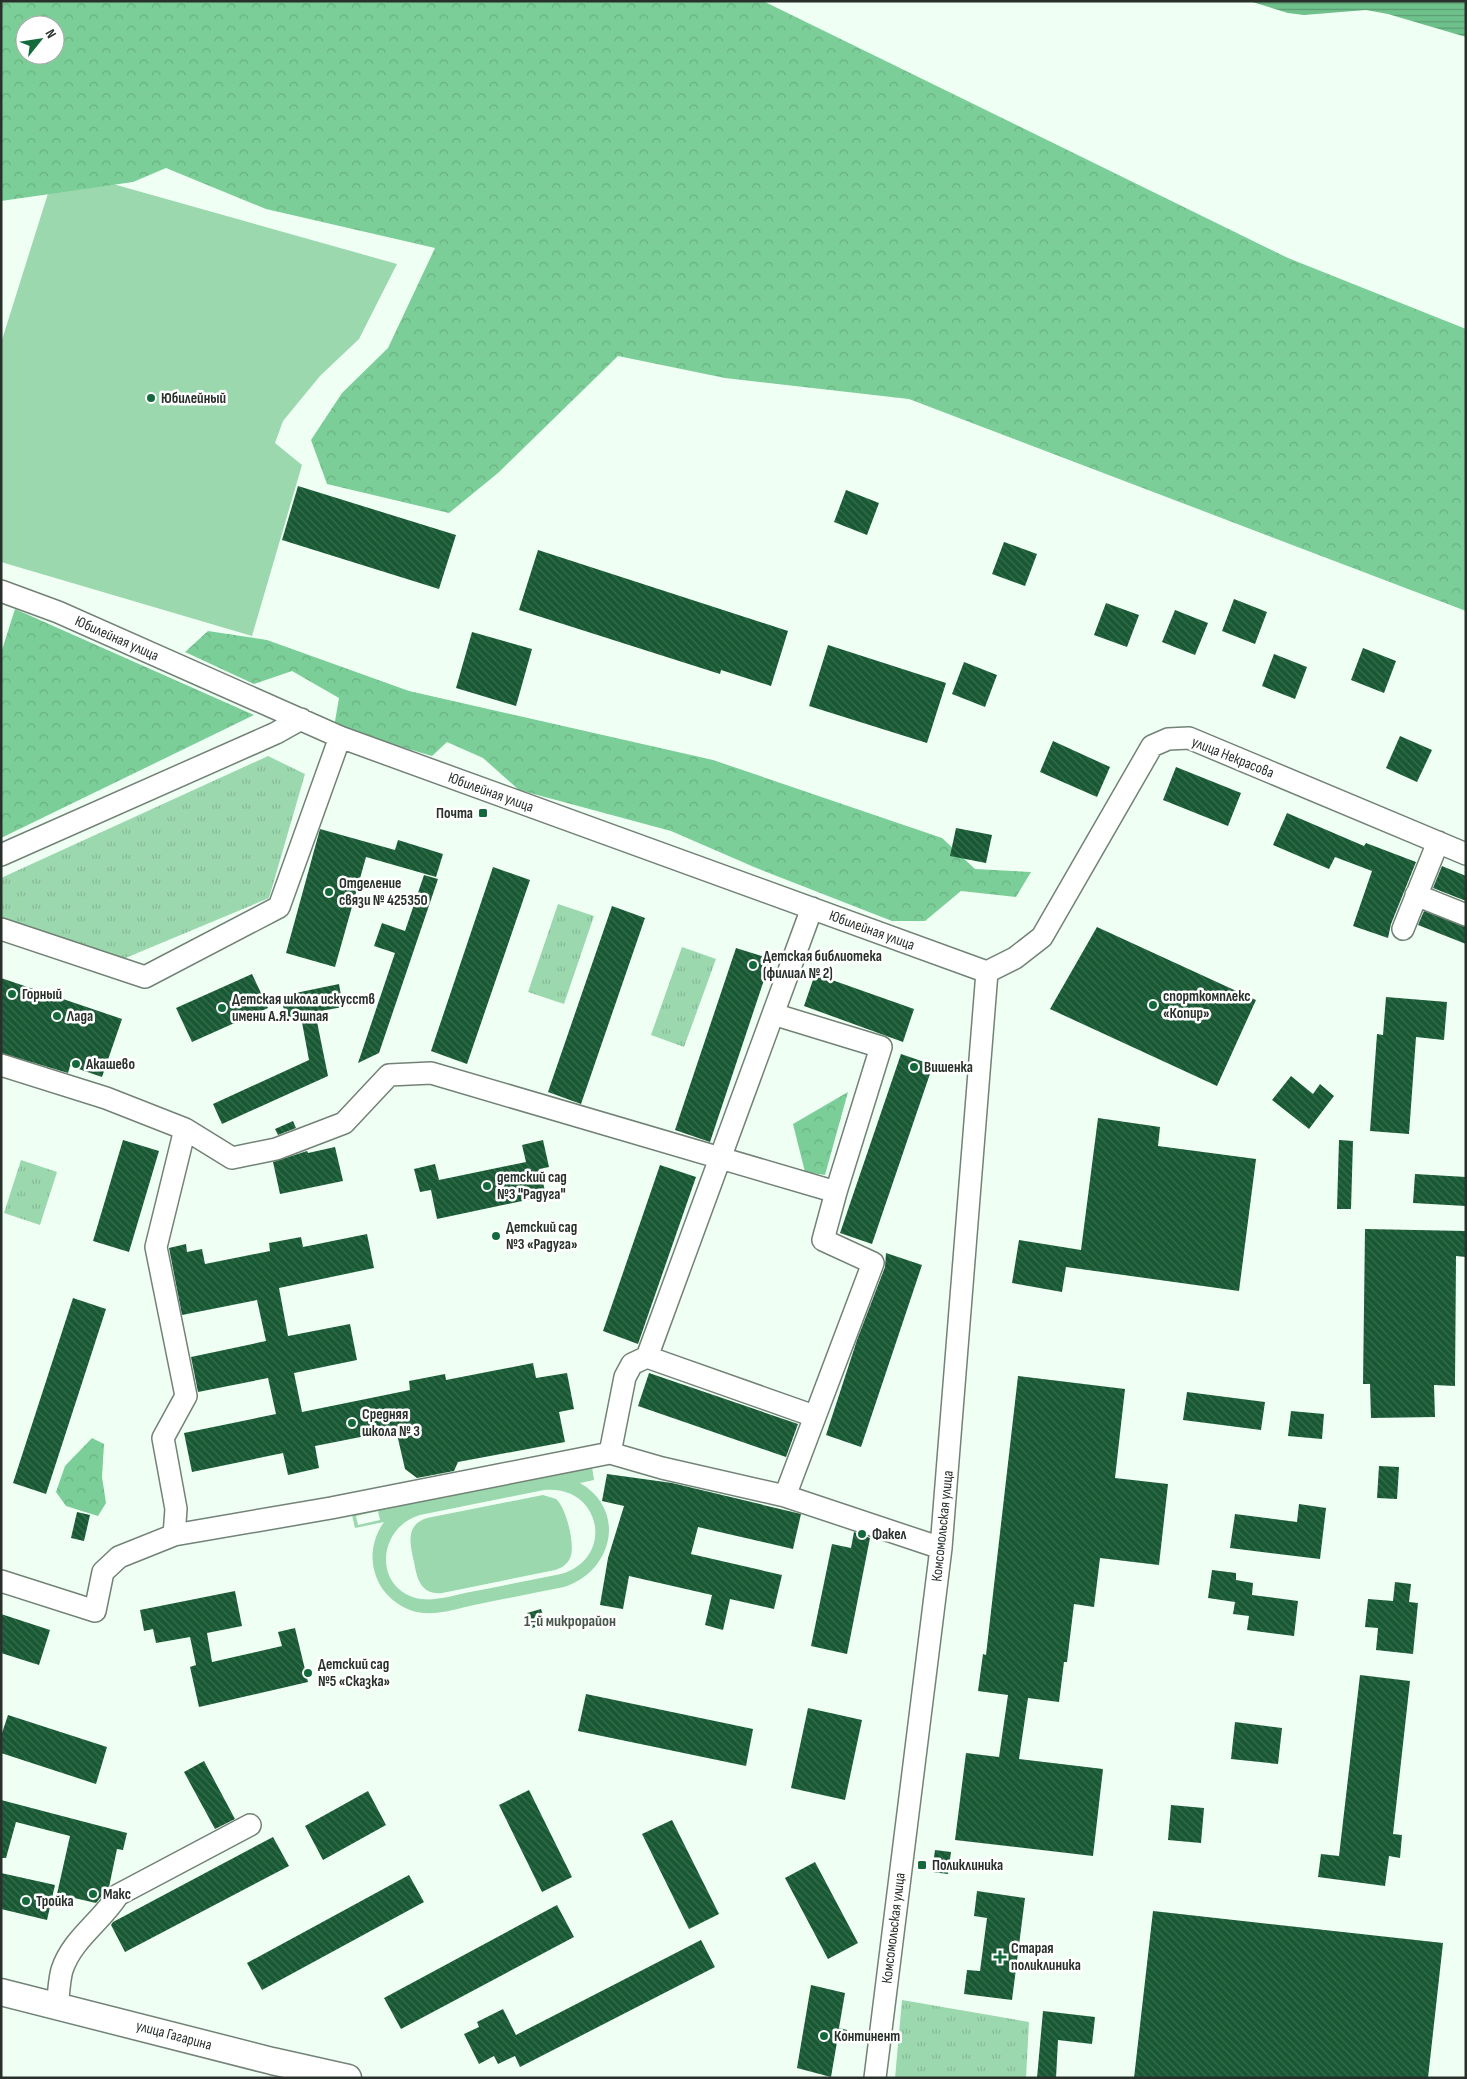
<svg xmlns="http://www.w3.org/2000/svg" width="1467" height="2079" font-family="'Sofia Sans Condensed',sans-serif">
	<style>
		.grass { fill: #9bd8ae; fill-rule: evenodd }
		.forest { fill: url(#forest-crowns); fill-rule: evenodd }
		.park { fill: url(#park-tufts) }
		.water { fill: url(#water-rules) }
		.building { fill: url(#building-back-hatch) }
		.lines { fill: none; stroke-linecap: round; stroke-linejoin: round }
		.minor-casing { stroke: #728276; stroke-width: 24 }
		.major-casing { stroke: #728276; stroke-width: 29 }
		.minor { stroke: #fff; stroke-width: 21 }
		.major { stroke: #fff; stroke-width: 26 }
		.poi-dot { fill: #136a3c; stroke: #fff; stroke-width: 2 }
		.labels { text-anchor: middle; stroke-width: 5; stroke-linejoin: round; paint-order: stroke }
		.poi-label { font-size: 15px; font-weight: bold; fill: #29302b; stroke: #fff; text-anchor: start }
		.street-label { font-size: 15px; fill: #29302b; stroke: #fff }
		.neighbourhood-label { font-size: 16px; font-weight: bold; fill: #46564b; stroke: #fff }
	</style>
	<defs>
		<pattern id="forest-crowns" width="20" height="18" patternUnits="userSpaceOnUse" patternTransform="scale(1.25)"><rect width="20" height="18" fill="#7bce97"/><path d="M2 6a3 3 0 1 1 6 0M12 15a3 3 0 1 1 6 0" fill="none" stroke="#6ab182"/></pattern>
		<pattern id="park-tufts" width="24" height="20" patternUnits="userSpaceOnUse" patternTransform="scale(1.25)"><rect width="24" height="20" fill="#9bd8ae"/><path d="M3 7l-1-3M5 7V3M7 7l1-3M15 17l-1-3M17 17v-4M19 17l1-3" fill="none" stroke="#86ba96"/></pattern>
		<pattern id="water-rules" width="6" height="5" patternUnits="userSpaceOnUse" patternTransform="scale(1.25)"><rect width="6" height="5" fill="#6fc18b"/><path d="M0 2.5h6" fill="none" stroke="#5b9d72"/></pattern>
		<pattern id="building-back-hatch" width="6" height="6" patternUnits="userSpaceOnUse" patternTransform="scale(1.25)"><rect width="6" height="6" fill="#185934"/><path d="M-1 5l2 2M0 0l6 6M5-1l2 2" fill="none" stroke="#396e50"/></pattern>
	</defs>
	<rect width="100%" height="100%" fill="#f0fff4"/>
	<path class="grass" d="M 56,168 L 397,264 L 359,339 L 320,376 L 283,421 L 275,443 L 302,465 L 252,636 L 1,562 L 1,343 Z
		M 592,1467 L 594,1480 L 580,1483 C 628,1511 612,1572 564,1587 C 534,1593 504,1599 474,1605 C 456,1609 436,1616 417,1612 C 399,1608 382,1594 376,1576 C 369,1558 373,1537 384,1522 L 355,1528 L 352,1515 ZM 544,1490 C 601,1484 616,1558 561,1574 C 531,1580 501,1586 470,1592 C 455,1595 437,1601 421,1599 C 373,1591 376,1528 420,1515 ZM 378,1511 L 380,1520 L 358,1525 L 356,1516 Z
		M 543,1495 L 556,1499 C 566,1507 576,1546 570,1558 C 567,1565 561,1568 555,1570 L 442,1593 C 421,1595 417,1579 414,1562 C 410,1544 405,1525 427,1518 Z"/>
	<path class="forest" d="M 1,1 L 763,1 L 1288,258 L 1466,329 L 1466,611 L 909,399 L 725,378 L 618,356 L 498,473 L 449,513 L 327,484 L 311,440 L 342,393 L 388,348 L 435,248 L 266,209 L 166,168 L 133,182 L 1,201 ZM 25,25 L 55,25 L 55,55 L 25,55 Z
		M 15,609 L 254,715 L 1,838 L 1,653 Z
		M 208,631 L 267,640 L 409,691 L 713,760 L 942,838 L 975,869 L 1031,872 L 1016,897 L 961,891 L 925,921 L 892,921 L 754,867 L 671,831 L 519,790 L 483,758 L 447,742 L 432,756 L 334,727 L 339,698 L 292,671 L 254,684 L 185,652 Z
		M 848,1092 L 825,1175 L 805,1172 L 793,1124 Z
		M 92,1438 L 104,1444 L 102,1477 L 106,1503 L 98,1516 L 66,1506 L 56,1492 L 65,1466 Z"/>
	<path class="park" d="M 268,756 L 305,774 L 269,898 L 123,959 L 1,921 L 1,878 Z
		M 558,904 L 594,916 L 564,1004 L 528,992 Z
		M 682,947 L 716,959 L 684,1047 L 651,1035 Z
		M 21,1160 L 57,1172 L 40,1225 L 4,1213 Z
		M 902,2000 L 1029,2022 L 1026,2078 L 895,2078 Z"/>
	<path class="water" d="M 1249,1 L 1466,1 L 1466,37 L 1388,14 L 1366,10 L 1304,15 L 1288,13 Z"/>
	<path class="building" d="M 298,486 L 456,535 L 439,589 L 282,540 Z
		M 846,490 L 879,503 L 867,535 L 834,522 Z
		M 1004,542 L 1037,554 L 1025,586 L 992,574 Z
		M 538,550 L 788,631 L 771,686 L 721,670 L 720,674 L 519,610 Z
		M 1234,599 L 1267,612 L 1255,644 L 1222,631 Z
		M 1106,603 L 1139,615 L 1127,647 L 1094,635 Z
		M 1175,610 L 1208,623 L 1195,655 L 1162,642 Z
		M 472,632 L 532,649 L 516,706 L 456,688 Z
		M 828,645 L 946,683 L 927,743 L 809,706 Z
		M 1363,648 L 1396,661 L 1384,693 L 1351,680 Z
		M 1274,654 L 1307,667 L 1295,699 L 1262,686 Z
		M 964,662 L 997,675 L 985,707 L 952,694 Z
		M 1400,736 L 1432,750 L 1417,782 L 1386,768 Z
		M 1053,741 L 1110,767 L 1097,797 L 1040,772 Z
		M 1176,767 L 1241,793 L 1228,826 L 1163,800 Z
		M 1287,813 L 1364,846 L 1366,843 L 1416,862 L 1391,924 L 1388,938 L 1353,926 L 1372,871 L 1335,857 L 1329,869 L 1273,845 Z
		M 956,828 L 992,835 L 986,863 L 950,856 Z
		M 320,829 L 395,850 L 398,840 L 443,854 L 436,877 L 366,857 L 335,967 L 286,953 Z
		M 1442,866 L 1466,876 L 1466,901 L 1433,888 Z
		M 493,867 L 530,880 L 467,1064 L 431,1051 Z
		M 424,875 L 438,879 L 379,1053 L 358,1063 L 395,953 L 374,946 L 382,923 L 405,931 Z
		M 612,906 L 645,918 L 581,1104 L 548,1092 Z
		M 1424,911 L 1466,927 L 1466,944 L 1418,925 Z
		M 1097,927 L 1256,1000 L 1217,1086 L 1050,1009 Z
		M 736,948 L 771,959 L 710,1142 L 675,1130 Z
		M 252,974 L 268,1008 L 192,1042 L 176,1008 Z
		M 815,974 L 914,1009 L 903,1042 L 804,1006 Z
		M 1,978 L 122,1019 L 102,1077 L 70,1066 L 68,1073 L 1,1053 Z
		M 339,984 L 343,1007 L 315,1012 L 328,1076 L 222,1124 L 213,1104 L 309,1060 L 301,1017 L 286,1020 L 281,996 Z
		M 1386,997 L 1447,1002 L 1444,1040 L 1416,1037 L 1409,1134 L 1370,1131 L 1377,1034 L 1383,1035 Z
		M 901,1054 L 933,1065 L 872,1244 L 840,1233 Z
		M 1291,1076 L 1313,1094 L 1320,1084 L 1334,1096 L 1309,1129 L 1272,1100 Z
		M 1098,1118 L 1160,1127 L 1158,1146 L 1256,1159 L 1239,1291 L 1066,1267 L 1062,1292 L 1012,1283 L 1019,1240 L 1081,1250 Z
		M 293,1121 L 296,1128 L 278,1135 L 275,1129 Z
		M 123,1140 L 159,1151 L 129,1252 L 93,1241 Z
		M 543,1140 L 549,1167 L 540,1169 L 546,1196 L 437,1219 L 431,1190 L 420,1192 L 414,1169 L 435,1164 L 439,1180 L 526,1162 L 522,1145 Z
		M 1339,1140 L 1353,1141 L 1351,1209 L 1337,1209 Z
		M 335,1147 L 343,1181 L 280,1194 L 273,1162 L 307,1151 L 308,1153 Z
		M 660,1165 L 696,1177 L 638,1344 L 603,1331 Z
		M 1415,1174 L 1466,1177 L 1466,1206 L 1413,1203 Z
		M 1365,1229 L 1466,1231 L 1466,1257 L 1456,1256 L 1455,1386 L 1434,1385 L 1435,1417 L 1371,1418 L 1370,1384 L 1363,1384 Z
		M 367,1234 L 374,1268 L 279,1288 L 288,1336 L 350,1324 L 357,1360 L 294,1373 L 302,1412 L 410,1390 L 409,1381 L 445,1374 L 446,1380 L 533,1363 L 536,1378 L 567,1373 L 574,1409 L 559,1412 L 565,1442 L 458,1462 L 454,1471 L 417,1478 L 405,1469 L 396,1430 L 315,1446 L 319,1468 L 288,1475 L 283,1453 L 192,1472 L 184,1433 L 276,1414 L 268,1378 L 198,1392 L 191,1357 L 266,1341 L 257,1300 L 182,1315 L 169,1248 L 186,1244 L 187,1252 L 202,1249 L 205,1264 L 270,1251 L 269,1243 L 301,1237 L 303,1247 Z
		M 886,1253 L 922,1265 L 861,1447 L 826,1435 L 857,1340 L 885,1267 Z
		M 73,1298 L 106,1309 L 46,1494 L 13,1483 Z
		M 649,1373 L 798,1424 L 786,1457 L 638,1406 Z
		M 1018,1376 L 1125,1389 L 1115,1478 L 1168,1484 L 1159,1565 L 1100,1558 L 1094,1607 L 1074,1604 L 1067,1662 L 1064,1662 L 1059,1702 L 1028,1698 L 1019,1759 L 1103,1769 L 1093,1856 L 955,1840 L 966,1753 L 999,1757 L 1008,1695 L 978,1691 L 983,1654 L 986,1655 Z
		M 1187,1392 L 1265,1402 L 1261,1430 L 1183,1420 Z
		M 1291,1411 L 1324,1414 L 1322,1439 L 1288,1436 Z
		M 1379,1466 L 1399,1467 L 1397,1499 L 1377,1498 Z
		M 607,1474 L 672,1483 L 801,1514 L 793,1549 L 698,1527 L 691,1554 L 782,1575 L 774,1609 L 730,1599 L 723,1630 L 705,1625 L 712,1595 L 629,1576 L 623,1609 L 600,1605 L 608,1558 L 624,1506 L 602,1501 Z
		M 1299,1504 L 1326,1508 L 1320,1559 L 1230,1548 L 1235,1514 L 1297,1522 Z
		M 77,1512 L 90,1515 L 84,1541 L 71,1538 Z
		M 854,1532 L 870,1538 L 847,1654 L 811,1646 L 832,1544 L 851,1548 Z
		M 1212,1570 L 1236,1573 L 1236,1580 L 1253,1583 L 1252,1595 L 1298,1601 L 1294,1636 L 1247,1630 L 1249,1616 L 1233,1614 L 1235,1602 L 1208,1598 Z
		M 1395,1582 L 1411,1584 L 1409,1602 L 1418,1603 L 1413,1654 L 1376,1650 L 1378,1628 L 1365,1627 L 1368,1599 L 1393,1601 Z
		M 235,1591 L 242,1626 L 207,1633 L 212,1662 L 282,1646 L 278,1632 L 295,1628 L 308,1682 L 199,1707 L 190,1667 L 196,1665 L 190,1637 L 156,1643 L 153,1629 L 144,1631 L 140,1610 Z
		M 541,1609 L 546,1624 L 532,1628 L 527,1613 Z
		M 1,1614 L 50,1630 L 39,1665 L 1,1653 Z
		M 1360,1675 L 1410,1681 L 1393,1834 L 1402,1835 L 1400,1858 L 1389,1856 L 1385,1886 L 1318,1877 L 1321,1854 L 1339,1856 Z
		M 586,1694 L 753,1729 L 746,1766 L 578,1731 Z
		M 808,1708 L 862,1720 L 845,1800 L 791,1788 Z
		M 8,1715 L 107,1747 L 96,1784 L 1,1753 L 1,1736 Z
		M 1235,1722 L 1282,1728 L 1278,1764 L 1231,1759 Z
		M 204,1761 L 235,1819 L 215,1829 L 184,1772 Z
		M 529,1790 L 572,1877 L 542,1892 L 499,1805 Z
		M 368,1791 L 386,1825 L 323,1860 L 305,1826 Z
		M 1,1800 L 127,1833 L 123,1850 L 117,1849 L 109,1887 L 96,1903 L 57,1894 L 70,1836 L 16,1822 L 6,1858 L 1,1858 Z
		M 1171,1805 L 1204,1808 L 1201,1843 L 1168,1840 Z
		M 672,1820 L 719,1914 L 689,1929 L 642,1834 Z
		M 273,1837 L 289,1866 L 125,1952 L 111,1925 L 113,1922 Z
		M 935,1850 L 951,1852 L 948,1874 L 932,1872 Z
		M 815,1862 L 858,1943 L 828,1959 L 785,1878 Z
		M 1,1873 L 55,1885 L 47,1920 L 1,1909 Z
		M 409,1875 L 424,1902 L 262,1990 L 247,1963 Z
		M 977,1891 L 1025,1898 L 1012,2000 L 964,1994 L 967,1970 L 980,1971 L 987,1918 L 974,1916 Z
		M 557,1905 L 574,1937 L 401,2029 L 384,1998 Z
		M 1153,1911 L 1443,1943 L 1428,2078 L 1134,2078 Z
		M 701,1940 L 715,1967 L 520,2067 L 515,2056 L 498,2064 L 494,2056 L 479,2064 L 464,2034 L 479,2027 L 477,2022 L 503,2009 L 516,2035 Z
		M 811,1985 L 845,1993 L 839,2028 L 847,2030 L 845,2043 L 837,2042 L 831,2077 L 797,2068 Z
		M 1043,2011 L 1095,2017 L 1092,2044 L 1058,2040 L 1056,2078 L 1037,2078 Z"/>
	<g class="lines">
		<g class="minor-casing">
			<path id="minor" d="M 1,591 L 58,612 L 340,737 L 987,972
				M 1,855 L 276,733 L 301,719
				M 1416,895 L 1466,915
				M 1,929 L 145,977 L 279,907 L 340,737
				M 1403,929 L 1438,842
				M 987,972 L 1015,958 L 1042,937 L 1152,746 L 1168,739 L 1189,738 L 1466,854
				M 773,1014 L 881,1047 L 836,1192
				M 1,1065 L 106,1098 L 185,1129 L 156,1247 L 186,1396 L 163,1438 L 176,1509 L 174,1535 L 119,1557 L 103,1572 L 95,1611 L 1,1581
				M 185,1129 L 232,1158 L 276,1149 L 344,1123 L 389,1075 L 431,1073 L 836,1192 L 823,1240 L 873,1263 L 785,1496
				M 647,1357 L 814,1416
				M 610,1453 L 625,1377 L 632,1364 L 647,1357 L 812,908
				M 174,1535 L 331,1508 L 610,1453 L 662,1468 L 785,1496 L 941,1548
				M 57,2005 C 59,1994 59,1980 62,1970 C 72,1939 102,1921 118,1895 L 250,1825
				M 875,2078 L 941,1548 L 987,972"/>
		</g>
		<g class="major-casing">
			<path id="major" d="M 1,1992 L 272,2061 L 348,2078"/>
		</g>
		<use href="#minor" class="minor"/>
		<use href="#major" class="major"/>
	</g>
	<g class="poi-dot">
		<circle cx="151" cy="398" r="5"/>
		<rect x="478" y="808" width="10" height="10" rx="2.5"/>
		<circle cx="329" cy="892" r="5"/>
		<circle cx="753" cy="965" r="5"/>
		<circle cx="12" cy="994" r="5"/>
		<circle cx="1153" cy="1005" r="5"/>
		<circle cx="222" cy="1008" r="5"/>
		<circle cx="57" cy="1016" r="5"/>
		<circle cx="76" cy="1064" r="5"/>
		<circle cx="914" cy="1067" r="5"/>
		<circle cx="487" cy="1186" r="5"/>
		<circle cx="496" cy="1236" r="5"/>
		<circle cx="352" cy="1423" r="5"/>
		<circle cx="862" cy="1534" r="5"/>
		<circle cx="308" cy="1673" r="5"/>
		<rect x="917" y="1860" width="10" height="10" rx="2.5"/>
		<circle cx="93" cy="1894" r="5"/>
		<circle cx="26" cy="1901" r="5"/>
		<path d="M997.5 1949.5h5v5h5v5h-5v5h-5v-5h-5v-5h5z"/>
		<circle cx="824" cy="2036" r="5"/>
	</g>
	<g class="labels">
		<g class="poi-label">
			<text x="161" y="403">Юбилейный</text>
			<text x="473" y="818" text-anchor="end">Почта</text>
			<text x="339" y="888">Отделение<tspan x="339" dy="17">связи № 425350</tspan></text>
			<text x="763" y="961">Детская библиотека<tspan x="763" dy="17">(филиал № 2)</tspan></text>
			<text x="22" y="999">Горный</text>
			<text x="1163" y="1001">спорткомплекс<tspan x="1163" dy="17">«Копир»</tspan></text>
			<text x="232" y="1004">Детская школа искусств<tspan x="232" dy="17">имени А.Я. Эшпая</tspan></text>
			<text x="67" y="1021">Лада</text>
			<text x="86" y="1069">Акашево</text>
			<text x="924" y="1072">Вишенка</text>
			<text x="497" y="1182">детский сад<tspan x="497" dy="17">№3 "Радуга"</tspan></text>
			<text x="506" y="1232">Детский сад<tspan x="506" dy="17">№3 «Радуга»</tspan></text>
			<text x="362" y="1419">Средняя<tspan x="362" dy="17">школа № 3</tspan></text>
			<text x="872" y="1539">Факел</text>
			<text x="318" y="1669">Детский сад<tspan x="318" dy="17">№5 «Сказка»</tspan></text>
			<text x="932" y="1870">Поликлиника</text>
			<text x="103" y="1899">Макс</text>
			<text x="36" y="1906">Тройка</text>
			<text x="1011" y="1953">Старая<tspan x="1011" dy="17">поликлиника</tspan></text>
			<text x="834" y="2041">Континент</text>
		</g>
		<g class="street-label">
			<text transform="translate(117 638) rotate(24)" y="5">Юбилейная улица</text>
			<text transform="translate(1233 757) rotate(22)" y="5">улица Некрасова</text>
			<text transform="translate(491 792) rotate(20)" y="5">Юбилейная улица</text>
			<text transform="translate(872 930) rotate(20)" y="5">Юбилейная улица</text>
			<text transform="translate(942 1526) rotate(-84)" y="5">Комсомольская улица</text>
			<text transform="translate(893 1928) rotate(-83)" y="5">Комсомольская улица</text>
			<text transform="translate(174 2035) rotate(15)" y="5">улица Гагарина</text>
		</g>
		<g class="neighbourhood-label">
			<text x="570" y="1626">1-й микрорайон</text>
		</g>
	</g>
	<rect width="1467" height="2079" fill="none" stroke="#29302b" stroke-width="5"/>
	<g transform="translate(40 40) rotate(60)"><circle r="24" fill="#ffffff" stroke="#a9acaa"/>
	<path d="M0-4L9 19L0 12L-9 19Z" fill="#136a3c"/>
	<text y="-8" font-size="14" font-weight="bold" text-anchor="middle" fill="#29302b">N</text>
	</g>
</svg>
